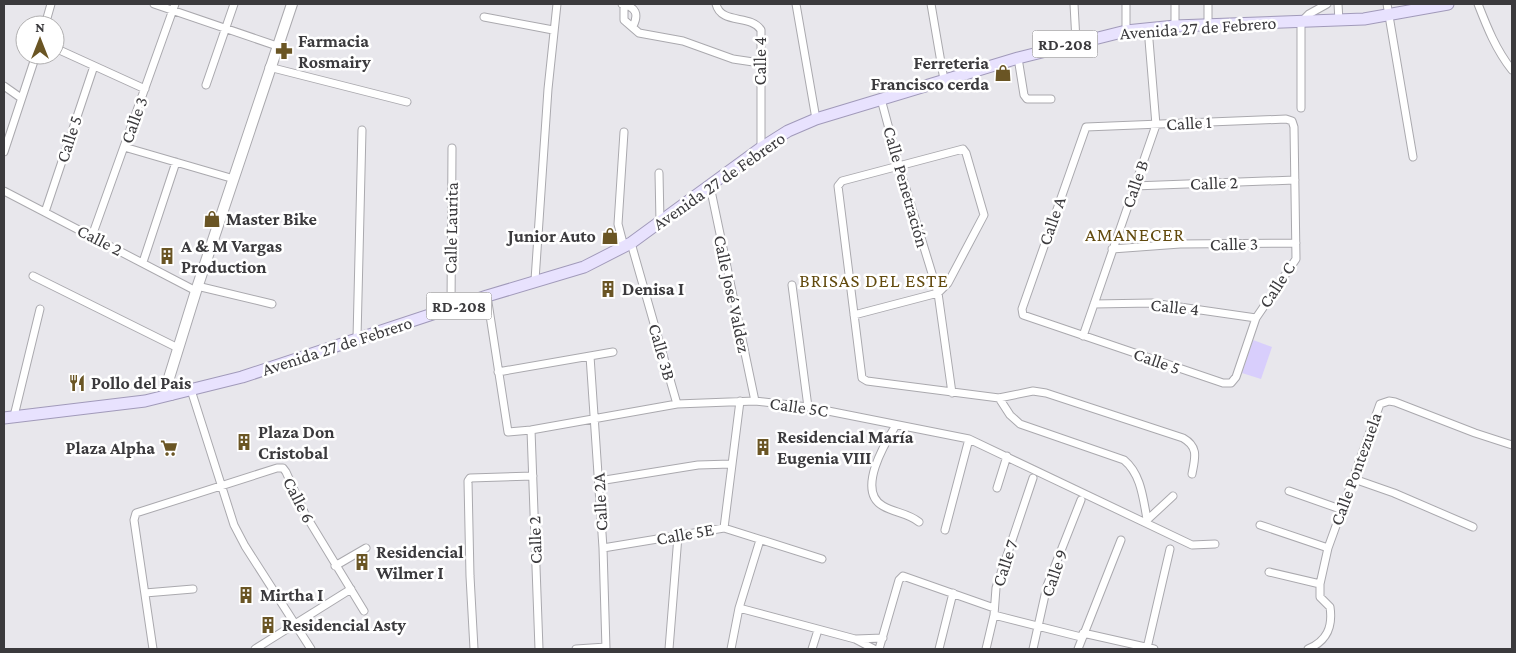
<svg xmlns="http://www.w3.org/2000/svg" width="1516" height="653" font-family="'Crimson Pro',serif">
	<style>
		.green { fill: #d8cefc }
		.lines { fill: none; stroke-linecap: round; stroke-linejoin: round }
		.street-casing { stroke: #aaa9ae; stroke-width: 9 }
		.secondary-casing { stroke: #aaa9ae; stroke-width: 12 }
		.primary-casing { stroke: #a19aba; stroke-width: 13 }
		.street { stroke: #fff; stroke-width: 7 }
		.secondary { stroke: #fff; stroke-width: 10 }
		.primary { stroke: #e8e2fe; stroke-width: 11 }
		.labels { text-anchor: middle; stroke-width: 5; stroke-linejoin: round; paint-order: stroke }
		.shield { fill: #fff; stroke: #767577; stroke-width: 1 }
		.shield-label { font-size: 16px; font-weight: bold; fill: #3b3a3d }
		.street-label { font-size: 18px; fill: #3b3a3d; stroke: #fff }
		.poi-label { font-size: 18px; font-weight: bold; fill: #3b3a3d; stroke: #fff; text-anchor: start }
		.neighbourhood-label { font-size: 19px; letter-spacing: 1px; fill: #624a0e; stroke: #fff }
	</style>
	<rect width="100%" height="100%" fill="#e8e7ec"/>
	<path class="green" d="M 1253,340 L 1272,347 L 1261,379 L 1242,373 Z"/>
	<g class="lines">
		<g class="street-casing">
			<path id="street" d="M 154,4 L 277,46
				M 622,4 C 636,7 639,14 633,26
				M 624,4 L 624,20 L 639,33 L 683,41 L 733,59 L 760,63
				M 716,4 C 721,25 751,14 761,30 L 761,148
				M 796,4 L 816,119
				M 931,4 L 944,80
				M 1074,4 L 1076,41
				M 1338,4 L 1339,21
				M 1387,4 L 1413,157
				M 1478,4 C 1487,27 1496,50 1512,70
				M 484,17 L 553,30
				M 45,25 L 51,4
				M 1175,26 L 1175,4
				M 1208,26 L 1208,4
				M 1126,31 L 1126,4
				M 55,48 L 145,89
				M 1018,58 L 1024,95 L 1027,99 L 1051,99
				M 269,67 L 407,102
				M 206,85 L 234,4
				M 4,86 L 21,98
				M 881,99 L 899,166 L 938,293 L 952,393
				M 1301,108 L 1301,22 L 1309,14 L 1327,4
				M 1286,119 L 1292,121 L 1294,127 L 1296,259 L 1256,318 L 1236,377 L 1231,383 L 1223,383 L 1023,315 L 1022,309 L 1086,127 Z
				M 624,132 L 618,224 L 624,247
				M 124,147 L 234,179
				M 4,152 L 36,55
				M 659,173 L 660,222
				M 710,186 L 755,401
				M 1134,186 L 1295,180
				M 4,191 L 196,291
				M 45,212 L 94,66
				M 92,236 L 175,4
				M 631,243 L 677,404
				M 1112,249 L 1180,244 L 1296,243
				M 143,262 L 176,162
				M 33,276 L 178,348
				M 535,280 L 548,89 L 557,4
				M 792,285 L 808,407
				M 197,286 L 272,304
				M 487,296 L 508,432 L 531,430 L 677,404 L 755,401 L 808,407 L 969,439 L 1192,545 L 1215,544
				M 1094,304 L 1152,303 L 1256,318
				M 451,309 L 452,148
				M 854,315 L 938,293 L 948,283 L 984,215 L 966,153 L 963,149 L 842,181 L 838,186 L 862,378 L 867,381 L 999,398 L 1033,391 L 1046,393 L 1183,438 C 1199,447 1195,458 1192,474
				M 1083,336 L 1156,125 L 1148,28
				M 357,338 L 362,130
				M 590,356 L 603,548 L 606,649
				M 498,372 L 613,352
				M 191,390 L 234,525 L 245,546 L 311,649
				M 999,398 L 1010,415 L 1020,424 L 1124,460 C 1141,474 1143,498 1147,519
				M 14,416 L 40,309
				M 896,425 C 885,443 856,491 883,506 C 895,513 908,513 919,522
				M 531,430 L 539,649
				M 1354,479 L 1394,493 L 1473,527
				M 599,481 L 698,465 L 731,464
				M 997,488 L 1007,456
				M 1289,491 L 1343,510
				M 1146,521 L 1173,496
				M 1260,525 L 1328,548
				M 724,528 L 740,401
				M 945,530 L 969,439
				M 603,548 L 724,528 L 822,559
				M 335,566 L 366,548
				M 1269,572 L 1320,584
				M 145,593 L 193,589
				M 739,608 L 855,639 L 874,649
				M 994,615 L 1081,637
				M 1083,633 L 1154,649
				M 856,639 L 883,638
				M 1147,648 L 1170,549
				M 153,649 L 134,520 L 136,513 L 277,468 L 283,468 L 286,472 L 305,514 L 364,611
				M 255,649 L 351,589
				M 474,649 L 470,576 L 468,481 L 470,478 L 533,476
				M 576,649 L 606,647
				M 669,649 L 678,536
				M 731,649 L 739,608 L 760,540
				M 812,649 L 818,630
				M 879,649 L 899,580 L 903,576 L 994,608
				M 939,649 L 953,593
				M 986,649 L 994,615 L 996,588 L 1033,478
				M 1033,649 L 1047,586 L 1081,500
				M 1078,649 L 1121,540
				M 1308,649 C 1327,641 1333,627 1330,607 L 1320,597 L 1320,584 L 1328,548 L 1380,404 L 1389,401 L 1395,402 L 1475,433 L 1512,445"/>
		</g>
		<g class="secondary-casing">
			<path id="secondary" d="M 171,395 L 169,378 L 196,291 L 292,4"/>
		</g>
		<g class="primary-casing">
			<path id="primary" d="M 4,418 L 145,401 L 242,377 L 487,296 L 584,267 L 631,243 L 761,148 L 788,131 L 816,119 L 1018,58 L 1126,31 L 1175,26 L 1364,19 L 1448,4"/>
		</g>
		<use href="#street" class="street"/>
		<use href="#secondary" class="secondary"/>
		<use href="#primary" class="primary"/>
	</g>
	<defs>
		<g id="pharmacy-bare" transform="scale(1.35)"><path d="M-2-6h4v4h4v4h-4v4h-4v-4h-4v-4h4Z" fill="#6a5524" stroke="#fff" stroke-width="2.5" paint-order="stroke"/></g>
		<g id="shop-bare" transform="scale(1.35)"><path d="M-5-2.5h2.3a2.7 3.5 0 0 1 5.4 0H5L5.5 6h-11ZM-1.5-2.5h3a1.5 2.3 0 0 0-3 0Z" fill="#6a5524" stroke="#fff" stroke-width="2.5" paint-order="stroke"/></g>
		<g id="building-bare" transform="scale(1.35)"><path d="M-4-6H4V6H1V3H-1V6H-4ZM-2.5-4.3h1.7v1.8h-1.7ZM.8-4.3h1.7v1.8H.8ZM-2.5-1h1.7V.8h-1.7ZM.8-1h1.7V.8H.8Z" fill="#6a5524" stroke="#fff" stroke-width="2.5" paint-order="stroke"/></g>
		<g id="restaurant-bare" transform="scale(1.35)"><path d="M-5-6h1v4h1v-4h1v4h1v-4h1v5L-1.5 .5V6h-2V.5L-5-1ZM5-6V6H3V1.5H1.5Q1.5-4 5-6Z" fill="#6a5524" stroke="#fff" stroke-width="2.5" paint-order="stroke"/></g>
		<g id="supermarket-bare" transform="scale(1.35)"><path d="M-6-5.5h2.5l.6 2H6L4.5 2H-2.5L-4.4-4H-6ZM-1.5 3.2a1.3 1.3 0 1 0 .1 0ZM3 3.2a1.3 1.3 0 1 0 .1 0Z" fill="#6a5524" stroke="#fff" stroke-width="2.5" paint-order="stroke"/></g>
	</defs>
	<g fill-rule="evenodd">
		<use href="#pharmacy-bare" x="284" y="51"/>
		<use href="#shop-bare" x="1003" y="73"/>
		<use href="#shop-bare" x="212" y="219"/>
		<use href="#shop-bare" x="610" y="236"/>
		<use href="#building-bare" x="167" y="256"/>
		<use href="#building-bare" x="608" y="289"/>
		<use href="#restaurant-bare" x="77" y="383"/>
		<use href="#building-bare" x="244" y="442"/>
		<use href="#building-bare" x="763" y="447"/>
		<use href="#supermarket-bare" x="169" y="448"/>
		<use href="#building-bare" x="362" y="562"/>
		<use href="#building-bare" x="246" y="595"/>
		<use href="#building-bare" x="268" y="625"/>
	</g>
	<g class="labels">
		<g class="shield">
			<rect x="1032.5" y="30.5" width="65" height="27" rx="4"/>
			<rect x="426.5" y="292.5" width="65" height="27" rx="4"/>
		</g>
		<g class="shield-label">
			<text x="1065" y="50">RD-208</text>
			<text x="459" y="312">RD-208</text>
		</g>
		<g class="street-label">
			<text transform="translate(1198 28) rotate(-4)" y="6">Avenida 27 de Febrero</text>
			<text transform="translate(760 61) rotate(-90)" y="6">Calle 4</text>
			<text transform="translate(134 120) rotate(-70)" y="6">Calle 3</text>
			<text transform="translate(1189 123) rotate(-3)" y="6">Calle 1</text>
			<text transform="translate(69 139) rotate(-72)" y="6">Calle 5</text>
			<text transform="translate(719 181) rotate(-35)" y="6">Avenida 27 de Febrero</text>
			<text transform="translate(1214 183) rotate(-2)" y="6">Calle 2</text>
			<text transform="translate(1135 184) rotate(-71)" y="6">Calle B</text>
			<text transform="translate(906 187) rotate(74)" y="6">Calle Penetración</text>
			<text transform="translate(1052 221) rotate(-71)" y="6">Calle A</text>
			<text transform="translate(451 228) rotate(-89)" y="6">Calle Laurita</text>
			<text transform="translate(100 240) rotate(27)" y="6">Calle 2</text>
			<text transform="translate(1234 244) rotate(-1)" y="6">Calle 3</text>
			<text transform="translate(1277 285) rotate(-57)" y="6">Calle C</text>
			<text transform="translate(732 294) rotate(78)" y="6">Calle José Valdez</text>
			<text transform="translate(1175 307) rotate(6)" y="6">Calle 4</text>
			<text transform="translate(337 346) rotate(-18)" y="6">Avenida 27 de Febrero</text>
			<text transform="translate(662 352) rotate(74)" y="6">Calle 3B</text>
			<text transform="translate(1157 361) rotate(19)" y="6">Calle 5</text>
			<text transform="translate(799 407) rotate(8)" y="6">Calle 5C</text>
			<text transform="translate(1356 469) rotate(-70)" y="6">Calle Pontezuela</text>
			<text transform="translate(299 500) rotate(63)" y="6">Calle 6</text>
			<text transform="translate(600 502) rotate(-93)" y="6">Calle 2A</text>
			<text transform="translate(685 534) rotate(-10)" y="6">Calle 5E</text>
			<text transform="translate(535 540) rotate(-92)" y="6">Calle 2</text>
			<text transform="translate(1005 563) rotate(-72)" y="6">Calle 7</text>
			<text transform="translate(1054 573) rotate(-71)" y="6">Calle 9</text>
		</g>
		<g class="poi-label">
			<text x="298" y="47">Farmacia<tspan x="298" dy="21">Rosmairy</tspan></text>
			<text x="989" y="69" text-anchor="end">Ferreteria<tspan x="989" dy="21">Francisco cerda</tspan></text>
			<text x="226" y="225">Master Bike</text>
			<text x="596" y="242" text-anchor="end">Junior Auto</text>
			<text x="181" y="252">A &amp; M Vargas<tspan x="181" dy="21">Production</tspan></text>
			<text x="622" y="295">Denisa I</text>
			<text x="91" y="389">Pollo del Pais</text>
			<text x="258" y="438">Plaza Don<tspan x="258" dy="21">Cristobal</tspan></text>
			<text x="777" y="443">Residencial María<tspan x="777" dy="21">Eugenia VIII</tspan></text>
			<text x="155" y="454" text-anchor="end">Plaza Alpha</text>
			<text x="376" y="558">Residencial<tspan x="376" dy="21">Wilmer I</tspan></text>
			<text x="260" y="601">Mirtha I</text>
			<text x="282" y="631">Residencial Asty</text>
		</g>
		<g class="neighbourhood-label">
			<text x="1135" y="241">AMANECER</text>
			<text x="874" y="287">BRISAS DEL ESTE</text>
		</g>
	</g>
	<rect width="1516" height="653" fill="none" stroke="#3b3a3d" stroke-width="10"/>
	<g transform="translate(40 40)"><circle r="24" fill="#ffffff" stroke="#b1b0b1"/>
	<path d="M0-4L9 19L0 12L-9 19Z" fill="#6a5524"/>
	<text y="-8" font-size="14" font-weight="bold" text-anchor="middle" fill="#3b3a3d">N</text>
	</g>
</svg>
